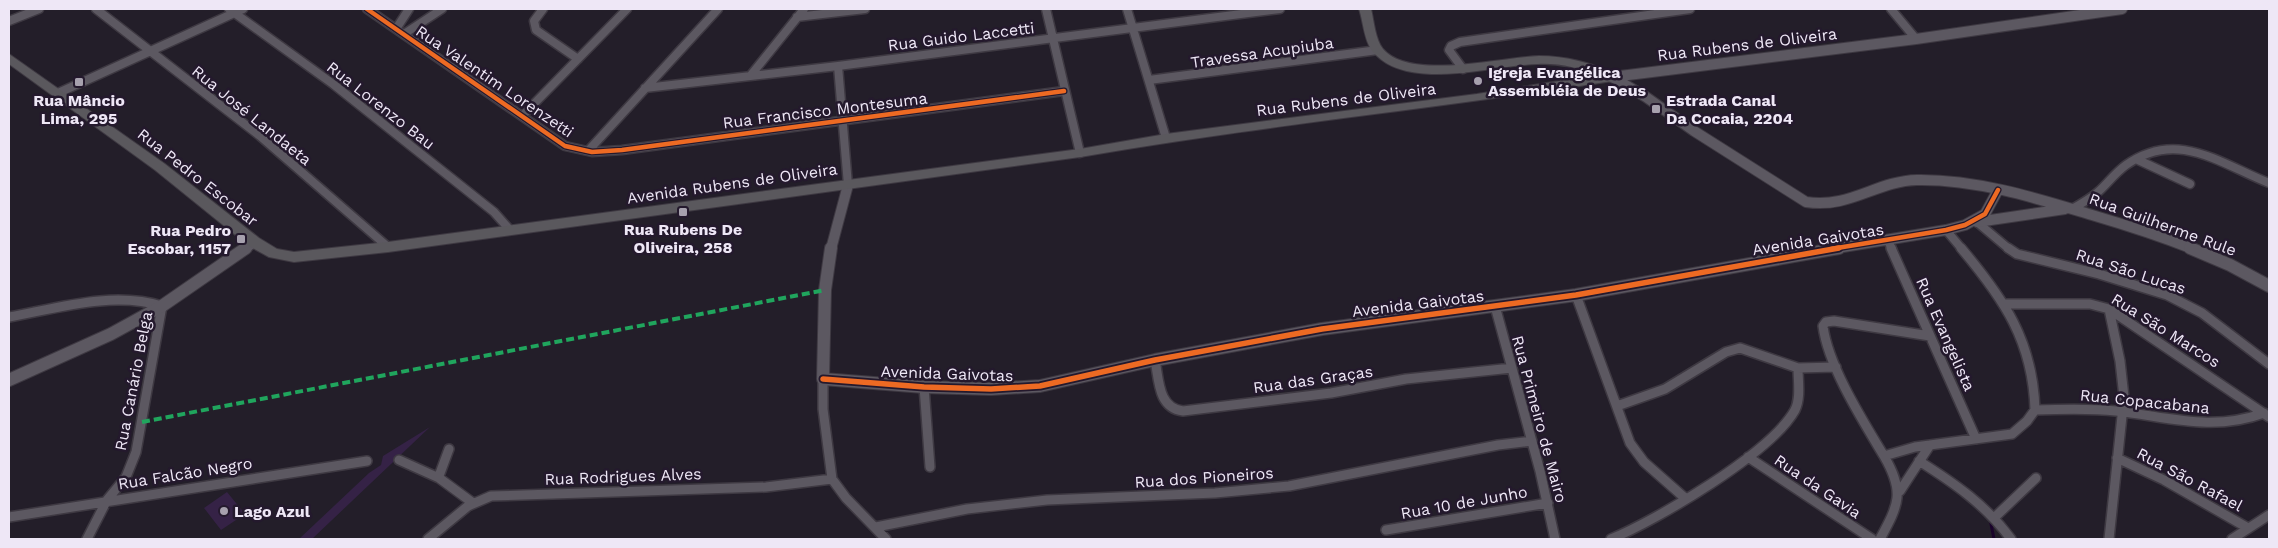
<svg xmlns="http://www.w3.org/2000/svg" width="2278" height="548" font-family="'Work Sans',sans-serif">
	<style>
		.green { fill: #352246 }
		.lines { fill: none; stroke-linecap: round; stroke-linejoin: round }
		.stream { stroke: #1a032b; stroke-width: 3 }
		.minor-far1-casing { stroke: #3e3942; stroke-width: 11 }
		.minor-casing { stroke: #3e3942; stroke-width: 12 }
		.tertiary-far1-casing { stroke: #3e3942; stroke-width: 12 }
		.tertiary-casing { stroke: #3e3942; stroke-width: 14 }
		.secondary-casing { stroke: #3e3942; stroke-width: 2 }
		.minor-far1 { stroke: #5c5861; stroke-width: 8 }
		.minor { stroke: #5c5861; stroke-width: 9 }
		.tertiary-far1 { stroke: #5c5861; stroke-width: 10 }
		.tertiary { stroke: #5c5861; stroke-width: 12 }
		.secondary { fill: #5a585d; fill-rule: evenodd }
		.quiet { stroke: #20a55d; stroke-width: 4; stroke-dasharray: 8 4; stroke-linecap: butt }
		.cycleway-far1-casing { stroke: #24192d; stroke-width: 7 }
		.cycleway-casing { stroke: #24192d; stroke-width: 9 }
		.cycleway-far1 { stroke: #ed6a23; stroke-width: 4.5 }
		.cycleway { stroke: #ed6a23; stroke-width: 5.5 }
		.poi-dot { fill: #a7a1ae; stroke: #24192d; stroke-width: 2 }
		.labels { text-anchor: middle; stroke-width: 5; stroke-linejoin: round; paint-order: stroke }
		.street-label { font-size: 16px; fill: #eee7f6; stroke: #24192d }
		.poi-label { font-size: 16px; font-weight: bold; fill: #eee7f6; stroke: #24192d; text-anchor: start }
	</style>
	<rect width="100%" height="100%" fill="#231e29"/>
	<path class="green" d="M 430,427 L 312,539 L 299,539 L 369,473 L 381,465 L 383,456 Z
		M 227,492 L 245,514 L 221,530 L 204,508 Z"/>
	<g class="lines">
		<path class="stream" d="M 1990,519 L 1994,539"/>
		<g class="minor-far1-casing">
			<path id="minor-far1" d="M 96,9 L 260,136 L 388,247
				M 229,9 L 333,84 L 494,212 L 510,230
				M 367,9 L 565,146 L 592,152 L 622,150 L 1064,91
				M 543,9 L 534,21 L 536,30 L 578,59
				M 1046,9 L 1080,153
				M 1127,9 L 1166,138
				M 1891,9 L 1916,39
				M 797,17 L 865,9
				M 9,21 L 39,9
				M 396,29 L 409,9
				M 404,34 L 442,9
				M 838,66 L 848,185
				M 1463,69 L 1449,50 L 1451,46 L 1460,42 L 1690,9
				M 751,75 L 804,9
				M 1149,80 L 1378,50
				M 645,88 L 838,66 L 1280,9
				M 56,94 L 243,9
				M 522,116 L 627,9
				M 588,151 L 718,9
				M 2136,159 L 2190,184
				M 2072,209 C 2081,204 2090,199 2098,192 C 2107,184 2115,173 2126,165 C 2177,129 2219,163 2269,183
				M 1977,222 L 2009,249
				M 1946,230 L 1962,249
				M 1888,241 L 1892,249"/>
		</g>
		<g class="minor-casing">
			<path id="minor" d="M 1891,248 L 1976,439
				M 1961,248 C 2004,299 2033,341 2035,410
				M 2008,248 L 2017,254 L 2099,274 L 2167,295 L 2202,313 L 2269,364
				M 1576,295 L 1630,443 L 1644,462 L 1686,499
				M 2005,304 L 2090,304 L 2109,309 L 2269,417
				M 1495,306 L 1540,471 L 1555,539
				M 2109,309 L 2120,361 L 2124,397 L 2109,539
				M 9,317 C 58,308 113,291 162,306 L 136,452 L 126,477 L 107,500 L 87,539
				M 1155,360 C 1159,380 1158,408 1183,411 L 1331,393 L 1406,379 L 1512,368
				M 823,379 L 823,409 L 832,479 L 846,498 L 886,539
				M 924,387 L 930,467
				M 1617,406 L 1665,389 L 1726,352 L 1740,348 L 1798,368 L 1836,367
				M 2035,410 C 2062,409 2089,408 2116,411 C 2169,417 2212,432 2264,413
				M 1884,456 C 1863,421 1828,366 1823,326 L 1826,322 L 1834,321 L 1930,336
				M 1748,457 L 1872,539
				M 2117,458 L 2164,480 L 2248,528
				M 399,460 L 439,478 L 473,503
				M 1919,461 C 1954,483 1986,505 2011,539
				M 439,476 L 449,449
				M 1900,491 L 1930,445
				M 9,517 L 367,461
				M 1995,517 L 2036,478
				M 876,527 L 967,509 L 1047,500 L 1215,493 L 1289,486 L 1498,445 L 1532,441
				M 1386,530 L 1548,503
				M 428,539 L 468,506 L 491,496 L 766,487 L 832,479
				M 1611,539 C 1657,520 1771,453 1795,410 C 1801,398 1798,381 1798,368
				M 1880,539 C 1899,504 1905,492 1884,456 L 1915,447 L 2012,434 L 2027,421 L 2035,410
				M 2232,539 L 2269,515"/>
		</g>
		<g class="tertiary-far1-casing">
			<path id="tertiary-far1" d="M 1612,77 L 1646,97 L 1694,131 L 1806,202 C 1850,209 1876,181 1917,180 C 1976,179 2036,198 2092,215 C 2126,225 2160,236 2193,249
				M 1612,77 L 1916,39 L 2122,9
				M 1977,222 L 2065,209
				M 244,249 L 254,242
				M 831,249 L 848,185
				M 1831,249 L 1946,230 L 1965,225 L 1985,214 L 1998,190"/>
		</g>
		<g class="tertiary-casing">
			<path id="tertiary" d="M 831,248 L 825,290 L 823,379 L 924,387 L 991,389 L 1040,386 L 1155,360 L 1322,329 L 1576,295 L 1839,248
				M 2190,248 L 2230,265 L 2269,286
				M 9,380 L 111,334 L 162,306 L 246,248"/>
		</g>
		<g class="secondary-casing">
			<path id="secondary" d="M 1359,9 L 1371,9 C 1374,21 1375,39 1383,49 C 1410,81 1501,57 1539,56 C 1566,56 1592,63 1616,74 L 1618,77 L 1612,81 C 1435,109 1256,126 1080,157 L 388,252 L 294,262 L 269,257 L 249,246 L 155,170 L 9,64 L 9,54 L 165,164 L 259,238 L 277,249 L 294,252 L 388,242 L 848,180 L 1080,149 L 1166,134 L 1477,94 L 1598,75 C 1579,68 1559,63 1538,64 C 1493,65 1412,91 1376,55 C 1364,44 1364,24 1359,9 Z"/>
		</g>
		<use href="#minor-far1" class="minor-far1"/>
		<use href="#minor" class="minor"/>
		<use href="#tertiary-far1" class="tertiary-far1"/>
		<use href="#tertiary" class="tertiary"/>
		<use href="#secondary" class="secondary"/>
		<path class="quiet" d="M 142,422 L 825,290"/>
		<g class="cycleway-far1-casing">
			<path id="cycleway-far1" d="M 367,9 L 565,146 L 592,152 L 622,150 L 1064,91
				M 1831,249 L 1946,230 L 1965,225 L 1985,214 L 1998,190"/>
		</g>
		<g class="cycleway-casing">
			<path id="cycleway" d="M 823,379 L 924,387 L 991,389 L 1040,386 L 1155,360 L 1322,329 L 1576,295 L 1839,248"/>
		</g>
		<use href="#cycleway-far1" class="cycleway-far1"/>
		<use href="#cycleway" class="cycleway"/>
	</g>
	<g class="poi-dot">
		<circle cx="1478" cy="81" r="5"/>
		<rect x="74" y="77" width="10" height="10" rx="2.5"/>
		<rect x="1651" y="104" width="10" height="10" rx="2.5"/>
		<rect x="678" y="207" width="10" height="10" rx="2.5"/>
		<rect x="236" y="234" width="10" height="10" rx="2.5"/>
		<circle cx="224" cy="511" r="5"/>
	</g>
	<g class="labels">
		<g class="street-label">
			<text transform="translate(961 36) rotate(-7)" y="6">Rua Guido Laccetti</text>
			<text transform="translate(1747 44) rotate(-7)" y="6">Rua Rubens de Oliveira</text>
			<text transform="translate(1262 52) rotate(-8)" y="6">Travessa Acupiuba</text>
			<text transform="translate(495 81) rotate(34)" y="6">Rua Valentim Lorenzetti</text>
			<text transform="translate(1346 99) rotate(-7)" y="6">Rua Rubens de Oliveira</text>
			<text transform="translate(381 105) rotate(38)" y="6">Rua Lorenzo Bau</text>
			<text transform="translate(825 110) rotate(-7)" y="6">Rua Francisco Montesuma</text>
			<text transform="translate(252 115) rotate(39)" y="6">Rua José Landaeta</text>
			<text transform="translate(198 177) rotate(38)" y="6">Rua Pedro Escobar</text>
			<text transform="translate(732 183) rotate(-8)" y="6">Avenida Rubens de Oliveira</text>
			<text transform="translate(2163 224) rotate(20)" y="6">Rua Guilherme Rule</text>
			<text transform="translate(1818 239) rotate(-9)" y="6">Avenida Gaivotas</text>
			<text transform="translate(2131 271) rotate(18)" y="6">Rua São Lucas</text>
			<text transform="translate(1418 303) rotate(-7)" y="6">Avenida Gaivotas</text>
			<text transform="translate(2166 330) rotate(32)" y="6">Rua São Marcos</text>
			<text transform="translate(1946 334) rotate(66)" y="6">Rua Evangelista</text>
			<text transform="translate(947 373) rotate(2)" y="6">Avenida Gaivotas</text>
			<text transform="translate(1313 379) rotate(-8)" y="6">Rua das Graças</text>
			<text transform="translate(133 381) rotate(-79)" y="6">Rua Canário Belga</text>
			<text transform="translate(2145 401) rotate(6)" y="6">Rua Copacabana</text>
			<text transform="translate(1540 419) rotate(75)" y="6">Rua Primeiro de Mairo</text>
			<text transform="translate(185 473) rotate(-9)" y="6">Rua Falcão Negro</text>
			<text transform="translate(623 476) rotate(-2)" y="6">Rua Rodrigues Alves</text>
			<text transform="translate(1204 477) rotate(-4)" y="6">Rua dos Pioneiros</text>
			<text transform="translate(2190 479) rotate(28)" y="6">Rua São Rafael</text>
			<text transform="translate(1818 486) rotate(34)" y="6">Rua da Gavia</text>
			<text transform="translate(1464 502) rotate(-10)" y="6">Rua 10 de Junho</text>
		</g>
		<g class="poi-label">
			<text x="1488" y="78">Igreja Evangélica<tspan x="1488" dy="18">Assembléia de Deus</tspan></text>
			<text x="79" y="106" text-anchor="middle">Rua Mâncio<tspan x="79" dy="18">Lima, 295</tspan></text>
			<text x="1666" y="106">Estrada Canal<tspan x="1666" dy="18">Da Cocaia, 2204</tspan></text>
			<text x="683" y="235" text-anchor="middle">Rua Rubens De<tspan x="683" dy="18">Oliveira, 258</tspan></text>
			<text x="231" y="236" text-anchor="end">Rua Pedro<tspan x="231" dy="18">Escobar, 1157</tspan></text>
			<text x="234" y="517">Lago Azul</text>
		</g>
	</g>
	<rect width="2278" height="548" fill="none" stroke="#eee7f6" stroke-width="20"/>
</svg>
